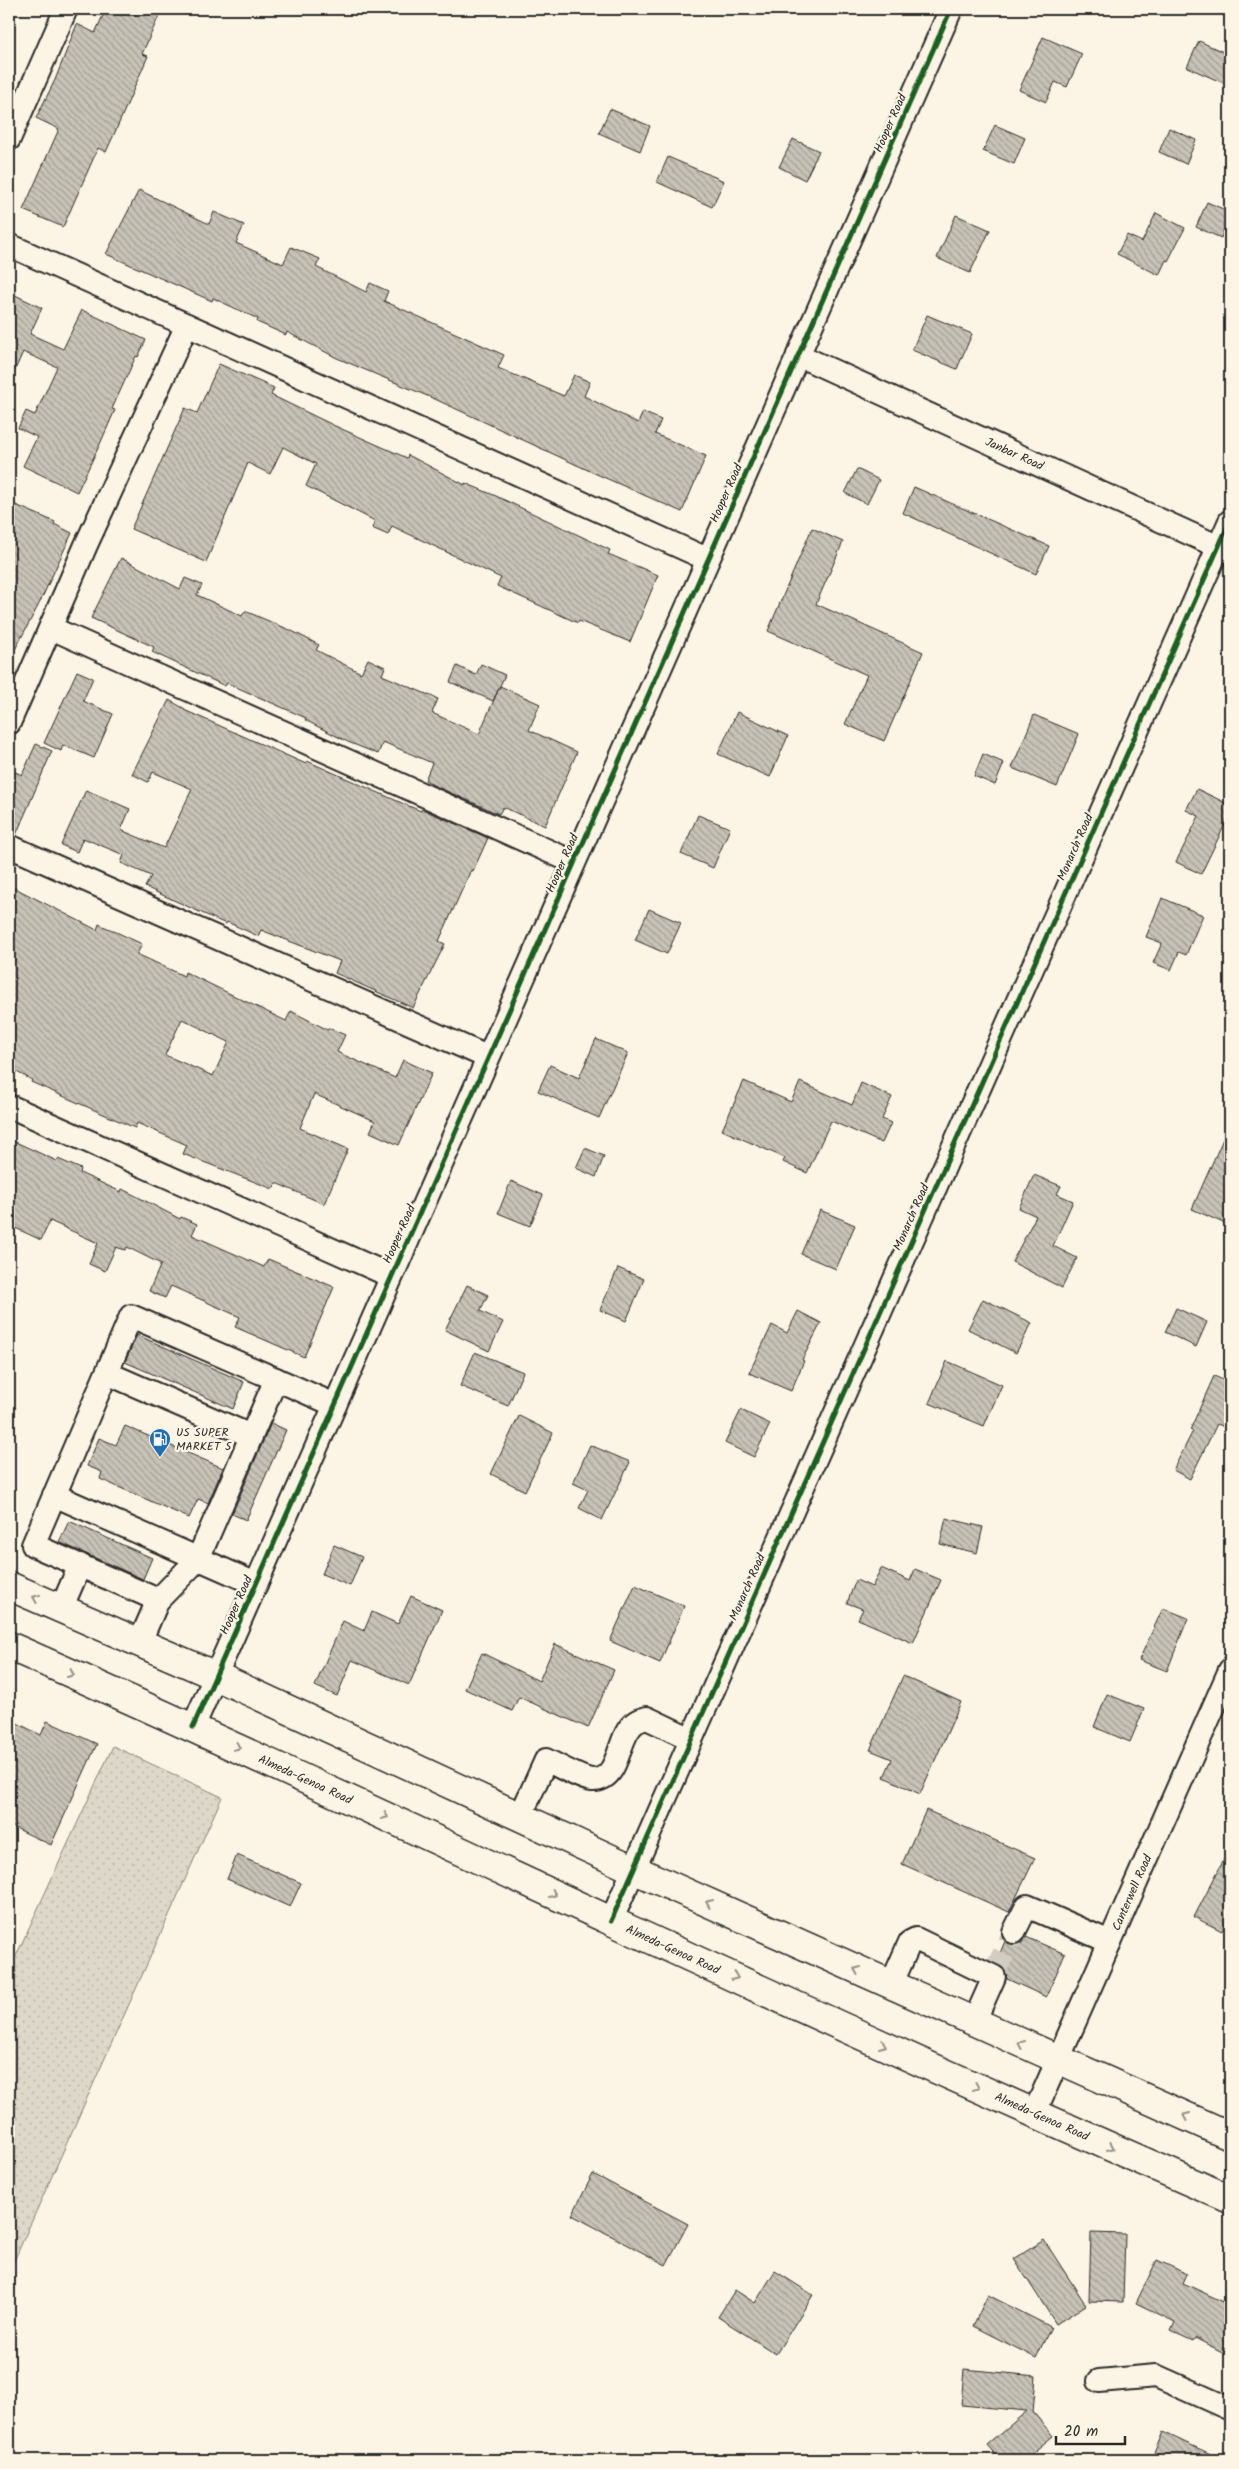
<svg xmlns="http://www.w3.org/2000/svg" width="1239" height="2469" font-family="Kalam,sans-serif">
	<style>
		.grass { fill: url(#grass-dots); stroke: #84827a }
		.building { fill: url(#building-back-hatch); stroke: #2b2b2b; fill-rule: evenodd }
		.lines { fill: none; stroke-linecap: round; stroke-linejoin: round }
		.minor-tunnel { stroke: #d2cdc0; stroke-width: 22; stroke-dasharray: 22 11; stroke-linecap: butt }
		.minor-casing { stroke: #2b2b2b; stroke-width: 26 }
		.major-casing { stroke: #2b2b2b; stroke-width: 31 }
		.minor { stroke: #fcf5e5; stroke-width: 22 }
		.major { stroke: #fcf5e5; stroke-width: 28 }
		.cycleway-casing { stroke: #fcf5e5; stroke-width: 8 }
		.cycleway { stroke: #1b5e20; stroke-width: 5 }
		.oneway { stroke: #949088 }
		.labels { text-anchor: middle; stroke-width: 4.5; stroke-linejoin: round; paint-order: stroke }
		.street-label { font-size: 12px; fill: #2b2b2b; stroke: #fcf5e5 }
		.poi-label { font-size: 12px; fill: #2b2b2b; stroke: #fcf5e5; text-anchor: start }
	</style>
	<defs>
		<pattern id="grass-dots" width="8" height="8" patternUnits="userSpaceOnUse" patternTransform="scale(1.25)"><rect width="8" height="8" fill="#ded8ca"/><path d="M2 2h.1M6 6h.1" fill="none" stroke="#bfbaae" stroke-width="1.8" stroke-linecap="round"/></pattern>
		<pattern id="building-back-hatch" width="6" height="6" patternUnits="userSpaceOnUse" patternTransform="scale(1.25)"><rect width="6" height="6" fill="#c8c3b7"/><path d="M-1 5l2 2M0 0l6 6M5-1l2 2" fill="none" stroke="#a39f95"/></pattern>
	</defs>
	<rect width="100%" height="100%" fill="#fcf5e5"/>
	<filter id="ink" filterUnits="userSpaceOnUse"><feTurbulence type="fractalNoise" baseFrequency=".02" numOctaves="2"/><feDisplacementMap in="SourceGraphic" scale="10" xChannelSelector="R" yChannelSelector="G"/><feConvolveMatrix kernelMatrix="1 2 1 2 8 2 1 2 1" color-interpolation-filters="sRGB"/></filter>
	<g filter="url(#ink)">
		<path class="grass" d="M 113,1746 L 222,1797 L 9,2272 L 9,1971 Z"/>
		<path class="building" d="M 106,9 L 162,9 L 142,54 L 148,56 L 116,130 L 106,152 L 98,148 L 63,227 L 23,210 L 59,129 L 36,118 L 55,80 L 77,24 L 95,33 Z
			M 1043,37 L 1082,54 L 1067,87 L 1055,82 L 1046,102 L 1019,90 Z
			M 1199,41 L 1230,55 L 1230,86 L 1187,67 Z
			M 610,109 L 650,126 L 640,151 L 599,133 Z
			M 995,125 L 1025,138 L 1014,164 L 983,151 Z
			M 1169,128 L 1196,140 L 1186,164 L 1159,152 Z
			M 793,139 L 819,151 L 805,180 L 779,167 Z
			M 668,157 L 724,181 L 712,207 L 657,182 Z
			M 139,190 L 209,224 L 214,212 L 244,225 L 236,243 L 283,264 L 291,247 L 320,259 L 316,267 L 366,292 L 370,283 L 388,291 L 384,301 L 504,355 L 498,368 L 564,396 L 574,375 L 590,382 L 584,396 L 638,423 L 643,412 L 661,420 L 655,434 L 706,456 L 682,512 L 592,472 L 437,400 L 337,358 L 287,332 L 286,335 L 257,322 L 258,319 L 213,298 L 212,301 L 106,254 Z
			M 1207,202 L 1230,212 L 1221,238 L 1196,227 Z
			M 1156,213 L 1185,228 L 1168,261 L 1166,260 L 1159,275 L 1117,254 L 1127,235 L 1142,242 Z
			M 956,215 L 990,230 L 970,273 L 937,258 Z
			M 9,292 L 42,308 L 30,334 L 63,349 L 82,310 L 146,340 L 138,357 L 136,356 L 112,409 L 115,410 L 100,444 L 77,492 L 23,466 L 37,437 L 18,428 L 26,411 L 35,415 L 57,367 L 23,352 L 9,383 Z
			M 927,315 L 972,334 L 957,369 L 912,350 Z
			M 219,364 L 274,388 L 271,395 L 335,426 L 407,458 L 408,455 L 465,485 L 465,483 L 496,496 L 610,550 L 608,554 L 658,575 L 630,642 L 579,621 L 578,623 L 497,586 L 501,578 L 392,526 L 388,535 L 372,528 L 375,521 L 306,486 L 316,464 L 283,447 L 270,474 L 248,463 L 206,562 L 131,529 L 185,408 L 197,413 Z
			M 857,469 L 879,480 L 867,504 L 845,493 Z
			M 914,487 L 1049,546 L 1036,574 L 903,513 Z
			M 9,502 L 55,522 L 54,524 L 72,533 L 40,602 L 9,661 Z
			M 812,528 L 843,542 L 816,604 L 923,652 L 884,741 L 845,724 L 867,675 L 768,631 Z
			M 121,558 L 180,589 L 185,578 L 202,585 L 197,595 L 242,616 L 245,611 L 290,630 L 319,645 L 316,650 L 361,673 L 368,659 L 385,667 L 382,675 L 438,699 L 432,713 L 479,734 L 500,686 L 540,704 L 529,730 L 577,752 L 545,826 L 503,807 L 499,814 L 433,785 L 425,780 L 432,763 L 383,742 L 378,754 L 348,742 L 305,720 L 306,718 L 227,683 L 225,686 L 152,652 L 154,647 L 91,618 Z
			M 481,664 L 505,675 L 493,701 L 450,682 L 457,666 L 476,675 Z
			M 77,671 L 93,678 L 83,701 L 113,714 L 94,758 L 63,745 L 61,751 L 44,743 Z
			M 169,700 L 185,709 L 184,710 L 306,764 L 307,761 L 404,804 L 421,811 L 422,809 L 488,838 L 473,871 L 471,870 L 439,941 L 445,944 L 413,1008 L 335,973 L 340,961 L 261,930 L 258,936 L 227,922 L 226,924 L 145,887 L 151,876 L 121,863 L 124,855 L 83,838 L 77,852 L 61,845 L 86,790 L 130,809 L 121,830 L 164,848 L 192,789 L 153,772 L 148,782 L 132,774 Z
			M 737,712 L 788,736 L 770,777 L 718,754 Z
			M 1034,715 L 1079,734 L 1057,787 L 1012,768 Z
			M 36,744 L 52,751 L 16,835 L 9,833 L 9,769 L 22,775 Z
			M 983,754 L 1004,763 L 995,785 L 974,776 Z
			M 1197,789 L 1230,805 L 1230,814 L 1201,874 L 1176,862 L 1199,816 L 1186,810 Z
			M 698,815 L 730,828 L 713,868 L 681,854 Z
			M 9,885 L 97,930 L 99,924 L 142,944 L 137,954 L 184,976 L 185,972 L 286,1021 L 291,1011 L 328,1030 L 329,1028 L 345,1035 L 337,1052 L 395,1078 L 403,1060 L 432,1073 L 399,1145 L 370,1132 L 375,1121 L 314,1094 L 300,1128 L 348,1149 L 324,1204 L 276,1183 L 273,1189 L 183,1154 L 187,1145 L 137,1123 L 135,1128 L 31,1082 L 32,1080 L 9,1068 ZM 182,1019 L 229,1042 L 213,1076 L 165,1055 Z
			M 1162,898 L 1203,915 L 1186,955 L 1179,952 L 1171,970 L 1153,963 L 1162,943 L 1146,937 Z
			M 649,909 L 681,923 L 667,954 L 635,940 Z
			M 596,1039 L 628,1053 L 599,1118 L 538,1091 L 550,1065 L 579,1078 Z
			M 744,1081 L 791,1102 L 800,1082 L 852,1105 L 861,1083 L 892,1097 L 882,1119 L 891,1123 L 882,1143 L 831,1121 L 807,1173 L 783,1162 L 785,1158 L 722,1130 Z
			M 1230,1123 L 1230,1226 L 1192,1209 Z
			M 9,1139 L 57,1161 L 58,1159 L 81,1169 L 80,1173 L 121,1192 L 122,1189 L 138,1197 L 180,1219 L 181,1217 L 197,1224 L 192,1235 L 264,1267 L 268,1259 L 334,1287 L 304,1357 L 235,1327 L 240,1317 L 171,1286 L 165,1298 L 149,1291 L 161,1264 L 127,1247 L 125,1250 L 116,1247 L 105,1271 L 89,1264 L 98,1243 L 50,1221 L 41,1240 L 9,1225 Z
			M 585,1148 L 604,1156 L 596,1177 L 576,1168 Z
			M 1034,1175 L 1061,1186 L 1057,1194 L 1073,1201 L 1053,1246 L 1077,1258 L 1062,1288 L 1012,1262 L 1036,1216 L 1019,1208 Z
			M 511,1181 L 543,1195 L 530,1226 L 498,1213 Z
			M 820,1210 L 855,1225 L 836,1269 L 801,1254 Z
			M 618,1268 L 644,1279 L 626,1321 L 600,1310 Z
			M 467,1285 L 488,1295 L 480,1311 L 503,1322 L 489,1351 L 445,1330 Z
			M 983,1299 L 1032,1323 L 1016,1353 L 968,1329 Z
			M 1176,1308 L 1207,1322 L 1196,1347 L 1165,1332 Z
			M 798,1311 L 821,1323 L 802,1360 L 804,1361 L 791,1391 L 749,1373 L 772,1325 L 787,1333 Z
			M 137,1335 L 244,1382 L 233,1409 L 125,1362 Z
			M 475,1352 L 523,1372 L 508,1406 L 460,1386 Z
			M 947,1361 L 1002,1385 L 984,1426 L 929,1403 Z
			M 1214,1376 L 1230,1383 L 1230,1429 L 1217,1424 L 1190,1479 L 1173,1470 L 1193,1431 L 1190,1430 Z
			M 741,1410 L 770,1424 L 754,1457 L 725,1443 Z
			M 519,1416 L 553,1433 L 525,1491 L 491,1474 Z
			M 271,1423 L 286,1430 L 246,1520 L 232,1514 Z
			M 125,1426 L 223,1468 L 208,1503 L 198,1499 L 189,1518 L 100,1479 L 102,1472 L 87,1466 L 99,1438 L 116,1445 Z
			M 590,1445 L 630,1462 L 602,1520 L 579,1508 L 588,1490 L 573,1483 Z
			M 946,1518 L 983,1527 L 977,1553 L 940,1544 Z
			M 69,1521 L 152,1558 L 143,1579 L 59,1542 Z
			M 334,1545 L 362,1557 L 350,1586 L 322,1574 Z
			M 881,1568 L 910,1581 L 915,1569 L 941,1580 L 913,1643 L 858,1619 L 863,1609 L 847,1603 L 856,1580 L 872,1587 Z
			M 635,1585 L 684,1606 L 660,1663 L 610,1641 Z
			M 411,1596 L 442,1610 L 409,1685 L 352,1660 L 337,1696 L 315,1686 L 343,1621 L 364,1631 L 372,1612 L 398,1624 Z
			M 1163,1608 L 1188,1618 L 1167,1671 L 1139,1660 Z
			M 555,1644 L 614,1670 L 588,1728 L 519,1697 L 512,1711 L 465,1689 L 482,1653 L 539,1681 Z
			M 903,1676 L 961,1702 L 920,1794 L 884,1777 L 892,1759 L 870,1750 Z
			M 1107,1694 L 1144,1709 L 1130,1742 L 1094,1727 Z
			M 9,1719 L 41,1735 L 47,1721 L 97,1744 L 51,1845 L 9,1825 Z
			M 926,1810 L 1035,1858 L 1009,1912 L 902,1864 Z
			M 1230,1848 L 1230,1915 L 1222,1931 L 1194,1917 Z
			M 237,1855 L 301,1883 L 290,1907 L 227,1879 Z
			M 1026,1937 L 1065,1954 L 1046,1997 L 1007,1979 L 1005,1970 L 996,1963 L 1005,1941 L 1015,1945 L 1022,1943 Z
			M 593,2174 L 688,2224 L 666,2265 L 572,2215 Z
			M 1091,2233 L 1125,2234 L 1123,2302 L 1089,2301 Z
			M 1044,2240 L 1086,2305 L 1056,2324 L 1014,2259 Z
			M 1157,2260 L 1187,2274 L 1183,2283 L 1230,2305 L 1230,2356 L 1195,2338 L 1193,2341 L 1171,2331 L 1175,2322 L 1136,2303 Z
			M 775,2271 L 813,2295 L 776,2354 L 718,2317 L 735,2290 L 755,2303 Z
			M 988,2295 L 1051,2327 L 1036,2358 L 973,2326 Z
			M 964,2369 L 1036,2376 L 1033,2412 L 1053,2436 L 1024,2460 L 1000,2460 L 987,2445 L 1027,2411 L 961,2405 Z
			M 1163,2432 L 1184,2442 L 1224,2460 L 1151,2460 Z"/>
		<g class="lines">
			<path class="minor-tunnel" d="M 994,1973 L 1014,1932"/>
			<g class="minor-casing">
				<g id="minor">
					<path d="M 9,139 L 66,9"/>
					<path d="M 9,245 L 707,559"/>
					<path id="s1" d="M 798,355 L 1230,552"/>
					<path d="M 51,628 L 573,862"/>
					<path d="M 9,723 L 86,545 L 187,325"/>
					<path d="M 9,846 L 487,1057"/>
					<path d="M 9,1106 L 391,1276"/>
					<path d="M 107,1373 L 251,1436"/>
					<path d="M 54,1495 L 256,1584"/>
					<path d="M 158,1600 L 33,1545 L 131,1316 L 335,1405"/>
					<path d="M 61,1609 L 80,1565"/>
					<path d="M 139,1644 L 158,1600 L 198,1559 L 276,1379"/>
					<path d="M 193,1727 L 951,9"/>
					<path d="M 520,1817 L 546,1760 C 557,1765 581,1779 592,1780 C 622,1781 616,1734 636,1722 C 639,1720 644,1719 647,1718 L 691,1739"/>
					<path d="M 611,1921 L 1230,521"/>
					<path d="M 1014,1932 L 1027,1906 L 1110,1942"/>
					<path d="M 891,1985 L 910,1942 L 916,1939 L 994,1977 L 974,2022"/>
					<path id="s2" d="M 1034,2114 L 1230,1670"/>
					<path d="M 1099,2381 L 1156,2376 L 1230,2409"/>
				</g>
			</g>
			<g class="major-casing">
				<g id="major">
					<path d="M 9,1586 L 216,1676 L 633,1869 L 1230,2136"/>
					<path id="s3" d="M 9,1646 C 211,1734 410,1828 609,1920 C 815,2015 1022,2109 1230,2199"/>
				</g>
			</g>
			<use href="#minor" class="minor"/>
			<use href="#major" class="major"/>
			<g class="cycleway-casing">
				<path id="cycleway" d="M 193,1727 L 951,9
					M 611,1921 L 1230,521"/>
			</g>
			<use href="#cycleway" class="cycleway"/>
		</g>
		<defs><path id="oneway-chevron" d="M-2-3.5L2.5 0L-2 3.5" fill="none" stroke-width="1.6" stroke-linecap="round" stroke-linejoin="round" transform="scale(1.25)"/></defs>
		<g class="oneway">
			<use href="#oneway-chevron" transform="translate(36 1598) rotate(-156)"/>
			<use href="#oneway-chevron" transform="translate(71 1674) rotate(24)"/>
			<use href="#oneway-chevron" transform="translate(237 1747) rotate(25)"/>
			<use href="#oneway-chevron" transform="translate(385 1816) rotate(25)"/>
			<use href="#oneway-chevron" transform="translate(553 1894) rotate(25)"/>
			<use href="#oneway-chevron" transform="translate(709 1903) rotate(-156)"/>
			<use href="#oneway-chevron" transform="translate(857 1970) rotate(-156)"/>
			<use href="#oneway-chevron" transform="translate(735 1977) rotate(24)"/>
			<use href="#oneway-chevron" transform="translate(1021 2044) rotate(-156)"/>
			<use href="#oneway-chevron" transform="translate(883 2045) rotate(24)"/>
			<use href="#oneway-chevron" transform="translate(976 2087) rotate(24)"/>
			<use href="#oneway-chevron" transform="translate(1186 2116) rotate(-156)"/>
			<use href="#oneway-chevron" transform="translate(1111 2147) rotate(24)"/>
		</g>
	</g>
	<defs>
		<g id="fuel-pin" transform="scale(1.125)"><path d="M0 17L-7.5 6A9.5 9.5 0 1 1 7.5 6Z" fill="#1f6fb2" stroke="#fcf5e5"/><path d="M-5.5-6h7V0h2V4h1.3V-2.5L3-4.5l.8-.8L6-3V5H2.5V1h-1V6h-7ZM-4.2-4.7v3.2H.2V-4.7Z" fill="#fff"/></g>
	</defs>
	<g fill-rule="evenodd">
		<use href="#fuel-pin" x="160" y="1439"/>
	</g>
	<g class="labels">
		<g class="street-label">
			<text transform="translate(890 123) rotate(-66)" y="4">Hooper Road</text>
			<text dy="4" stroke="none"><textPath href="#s1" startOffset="238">Janbar Road</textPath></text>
			<text transform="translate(726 493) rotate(-66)" y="4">Hooper Road</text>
			<text transform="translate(1075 847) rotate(-66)" y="4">Monarch Road</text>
			<text transform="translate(562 863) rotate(-66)" y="4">Hooper Road</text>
			<text transform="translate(911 1217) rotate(-66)" y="4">Monarch Road</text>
			<text transform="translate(399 1234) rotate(-66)" y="4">Hooper Road</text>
			<text transform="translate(747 1587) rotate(-66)" y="4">Monarch Road</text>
			<text transform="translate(236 1605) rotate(-66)" y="4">Hooper Road</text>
			<text dy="4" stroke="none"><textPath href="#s3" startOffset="325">Almeda-Genoa Road</textPath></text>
			<text dy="4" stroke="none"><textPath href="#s2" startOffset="242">Canterwell Road</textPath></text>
			<text dy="4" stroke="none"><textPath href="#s3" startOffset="730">Almeda-Genoa Road</textPath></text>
			<text dy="4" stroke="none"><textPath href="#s3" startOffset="1135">Almeda-Genoa Road</textPath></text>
		</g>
		<g class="poi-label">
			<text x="176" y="1436">US SUPER<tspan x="176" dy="14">MARKET 5</tspan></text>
		</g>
	</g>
	<rect width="1239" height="2469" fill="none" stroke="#fcf5e5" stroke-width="30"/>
	<rect x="15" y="15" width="1209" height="2439" fill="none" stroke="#2b2b2b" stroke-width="2" filter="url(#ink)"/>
	<path d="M1056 2436v8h69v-8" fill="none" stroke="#2b2b2b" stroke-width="2.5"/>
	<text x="1064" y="2436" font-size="15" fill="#2b2b2b" stroke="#fcf5e5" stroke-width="4" paint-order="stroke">20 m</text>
</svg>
